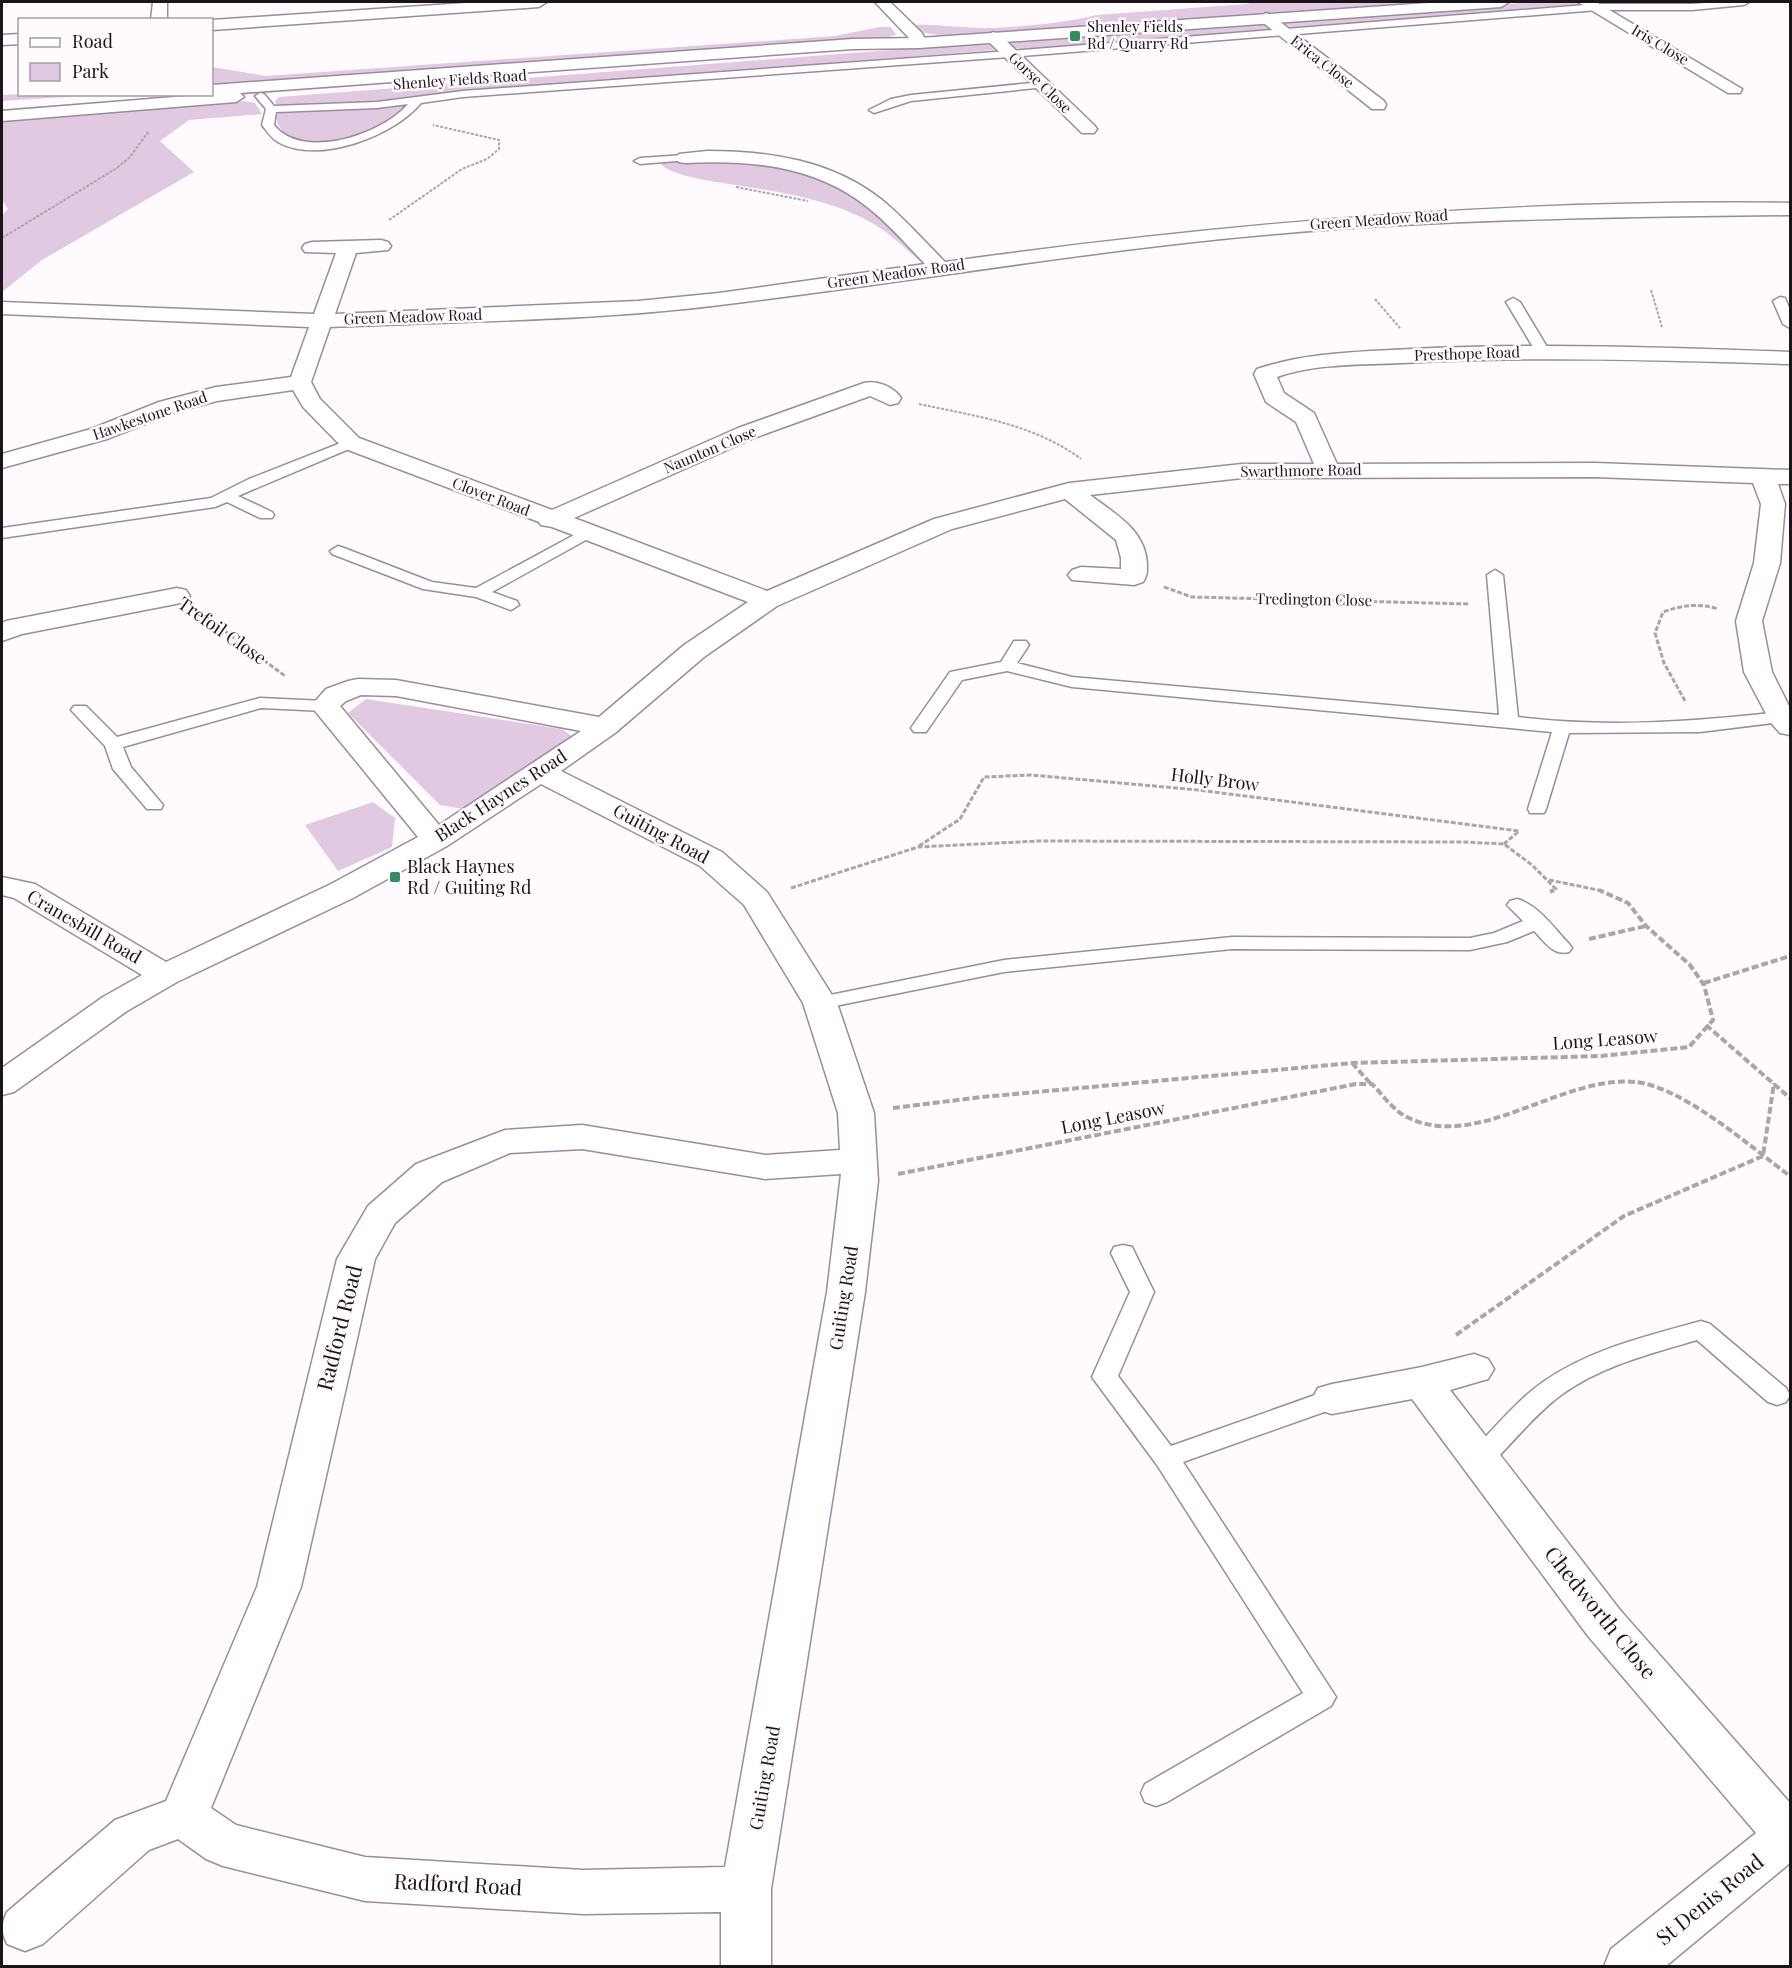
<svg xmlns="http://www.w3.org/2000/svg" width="1792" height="1968" font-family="'Playfair Display',serif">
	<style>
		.green { fill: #e1c9e2 }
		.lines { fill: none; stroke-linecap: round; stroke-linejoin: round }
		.service-casing { stroke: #9b8c9c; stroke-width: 3 }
		.minor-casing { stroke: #9b8c9c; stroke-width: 3 }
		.tertiary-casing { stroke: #9b8c9c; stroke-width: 3 }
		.path-far2 { stroke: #aaa5aa; stroke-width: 2; stroke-dasharray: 3 1.5; stroke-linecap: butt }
		.path-far1 { stroke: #aaa5aa; stroke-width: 3; stroke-dasharray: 5 2; stroke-linecap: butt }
		.path { stroke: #aaa5aa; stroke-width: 4; stroke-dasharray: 7 3; stroke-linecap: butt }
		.service { fill: #fff; fill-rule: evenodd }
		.minor { fill: #fff; fill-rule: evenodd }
		.tertiary { fill: #fff; fill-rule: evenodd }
		.poi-dot { fill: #358c61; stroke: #fefafe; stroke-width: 2 }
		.labels { text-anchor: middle; stroke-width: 5; stroke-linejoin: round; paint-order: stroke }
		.far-poi-label { font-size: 15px; fill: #1b151b; stroke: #fefafe; text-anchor: start }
		.far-street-label { font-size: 15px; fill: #1b151b; stroke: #fefafe }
		.street-label { font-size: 18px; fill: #1b151b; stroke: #fefafe }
		.poi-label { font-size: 18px; fill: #1b151b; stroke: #fefafe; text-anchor: start }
		.near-street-label { font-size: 21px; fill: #1b151b; stroke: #fefafe }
	</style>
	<rect width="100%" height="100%" fill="#fefafe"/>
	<path class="green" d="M 1252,2 L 1473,2 L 945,36 L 925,33 L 914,25 C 941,24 967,29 994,28 C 1028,26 1064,23 1097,15 L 1247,4 Z
		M 1535,2 L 1733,2 L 1689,6 L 1564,6 L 1293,28 L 1282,22 Z
		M 1261,23 L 1270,30 L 1029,50 L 1016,48 L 1010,44 L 1010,41 Z
		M 879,27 L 891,27 L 896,35 L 876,40 L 212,86 L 212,67 L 266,76 L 835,36 Z
		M 982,43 L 990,44 L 995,50 L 444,94 L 380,101 L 284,106 L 276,104 L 275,101 L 279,97 Z
		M 846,47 L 848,49 L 2,113 L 2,109 L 4,109 Z
		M 19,94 L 20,94 L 97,95 L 2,101 L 2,95 Z
		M 244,101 L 255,103 L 262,114 L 189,120 L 160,141 L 194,172 L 42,260 L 2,292 L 2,215 L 8,209 L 2,200 L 2,120 Z
		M 399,104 L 407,106 C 386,134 281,167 276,115 L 285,110 Z
		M 711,158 L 762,160 L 848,189 L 930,262 L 923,264 C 908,251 893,236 877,226 C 836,201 787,193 741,186 C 722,182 670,178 659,162 Z
		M 366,699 L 562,729 L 573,737 L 463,809 L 440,805 L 348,713 Z
		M 373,802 L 395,818 L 392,847 L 338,871 L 305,825 Z"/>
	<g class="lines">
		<g class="service-casing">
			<path id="service" d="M 1719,2 L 1749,2 L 1744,5 L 1692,10 L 1598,10 L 1009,57 L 463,97 L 421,103 C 394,136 318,165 278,142 C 271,138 267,131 262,125 L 266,109 L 255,96 L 260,93 L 264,94 L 274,106 L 377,102 L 463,91 L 1009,51 L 1598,4 L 1692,4 ZM 408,104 C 382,135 302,161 274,125 L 276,112 L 377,108 Z
				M 1042,82 L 1046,83 L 1046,87 L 911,101 L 874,113 L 869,110 L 891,99 L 911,95 Z
				M 685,155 L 691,158 L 689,160 L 640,164 L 634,161 L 640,158 Z
				M 1780,297 L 1785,298 L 1790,310 L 1790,328 L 1783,324 L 1773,301 Z
				M 1513,298 L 1520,302 L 1550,352 L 1548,355 L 1543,356 L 1536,352 L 1506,302 Z
				M 351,439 L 358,443 L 356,446 L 238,496 L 272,512 L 274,515 L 272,518 L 260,518 L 227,502 L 215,507 L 2,538 L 2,528 L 211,498 L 249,479 Z
				M 587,528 L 593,530 L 595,533 L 593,536 L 492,592 L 517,601 L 519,605 L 511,610 L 476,597 L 423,589 L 332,554 L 330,551 L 338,546 L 344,548 L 432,582 L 476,588 Z
				M 1495,570 L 1503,575 L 1518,717 C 1605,728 1693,722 1781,712 L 1787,713 L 1790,717 L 1787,721 L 1781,722 L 1700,732 L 1569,733 L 1546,809 L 1544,813 L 1530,813 L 1528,809 L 1552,732 L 1072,687 L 1007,671 L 962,680 L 926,732 L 914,732 L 911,728 L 950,672 L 1001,662 L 1014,641 L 1026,641 L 1029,645 L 1017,663 L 1072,677 L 1499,715 L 1487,575 Z
				M 260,698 L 325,701 L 331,702 L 334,706 L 331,710 L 325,711 L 261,708 L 123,747 L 131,767 L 163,805 L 161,809 L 147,809 L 113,769 L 105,746 L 71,710 L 74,706 L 86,706 L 117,737 Z
				M 1517,899 C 1537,904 1555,929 1569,944 L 1572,948 L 1569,952 C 1553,956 1545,942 1534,931 L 1507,942 L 1470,950 L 1232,949 L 1004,972 L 820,1009 L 812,1008 L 809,1003 L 812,998 L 820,997 L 1004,960 L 1232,937 L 1470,938 L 1494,933 L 1523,921 L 1507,905 L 1510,901 Z
				M 1123,1245 L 1132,1247 L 1154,1292 L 1118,1376 L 1171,1446 L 1332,1389 L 1341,1392 L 1345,1399 L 1341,1406 L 1183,1462 L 1336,1697 L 1331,1706 L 1167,1802 L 1156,1806 L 1145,1802 L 1141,1793 L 1145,1784 L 1303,1693 L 1157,1465 L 1092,1377 L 1130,1292 L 1111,1253 L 1114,1247 Z
				M 1701,1321 L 1710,1324 L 1786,1388 L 1790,1395 L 1786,1402 L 1777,1405 L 1768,1402 L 1697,1340 C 1650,1354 1601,1366 1561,1395 C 1534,1415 1513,1443 1489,1466 L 1480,1469 L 1471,1466 L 1467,1459 L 1471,1452 C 1494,1429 1516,1401 1543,1382 C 1590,1349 1647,1336 1701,1321 Z"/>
		</g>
		<g class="minor-casing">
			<path id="minor" d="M 153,2 L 167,2 L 167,20 L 151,20 Z
				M 481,2 L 547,2 L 539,7 L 212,30 L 212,20 Z
				M 875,2 L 890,2 L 922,33 L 927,43 L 925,46 L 913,46 L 909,38 Z
				M 1578,2 L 1596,2 L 1742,89 L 1740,93 L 1728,93 Z
				M 1266,13 L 1271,15 L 1384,101 L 1386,105 L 1384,109 L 1372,109 L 1261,21 L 1258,18 Z
				M 993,32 L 999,34 L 1094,125 L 1097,129 L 1094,133 L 1082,133 L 987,40 L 985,37 Z
				M 20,34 L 20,44 L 2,45 L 2,35 Z
				M 707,151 C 769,151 832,160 882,200 C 905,219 924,241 945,262 C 1225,223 1507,199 1790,203 L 1790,215 C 1618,217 1446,219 1275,234 C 1089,250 905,283 720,305 C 591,321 460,321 330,327 L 311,382 L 320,399 L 359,438 L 552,510 L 738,428 L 864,383 C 877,380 894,387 901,398 L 898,403 L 890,405 L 870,396 L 754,438 L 574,518 L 767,591 L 934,519 L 1069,483 L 1242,464 L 1314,464 L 1296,422 L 1266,402 L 1254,374 L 1257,369 C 1307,352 1359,352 1411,349 C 1537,343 1664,347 1790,352 L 1790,364 C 1661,360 1532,356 1403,363 C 1362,365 1317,363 1277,377 L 1284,393 L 1314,413 L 1337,464 L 1595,463 L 1790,470 L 1790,484 L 1778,484 L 1785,504 L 1780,563 L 1762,621 L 1772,672 L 1790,708 L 1790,735 L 1780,733 L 1771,723 L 1744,672 L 1736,621 L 1754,563 L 1761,504 L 1753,483 L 1595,477 L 1242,478 L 1090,495 C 1115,514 1146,530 1147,565 C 1147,572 1147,576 1143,582 L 1134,585 L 1072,580 L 1068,575 L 1072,570 L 1081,567 L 1121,569 L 1121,558 L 1116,540 L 1065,499 L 952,529 L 777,606 L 704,657 L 615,733 L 561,771 L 722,852 L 767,892 L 837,1003 L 874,1113 L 878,1181 L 865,1292 L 771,1889 L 771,1966 L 721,1966 L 721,1912 L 583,1914 L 365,1901 L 223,1866 L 206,1859 L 178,1839 L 149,1850 L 43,1944 L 25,1951 L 7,1944 C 1,1931 1,1925 7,1912 L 115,1820 L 166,1801 L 257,1587 L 337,1259 L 368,1206 L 416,1164 L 505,1130 L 582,1125 L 765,1155 L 840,1150 L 838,1113 L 803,1003 L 744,905 L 700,866 L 541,784 L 447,846 L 353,898 L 177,982 L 127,1011 L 14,1092 L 2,1095 L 2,1068 L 103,997 L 142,975 L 14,898 L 2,895 L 2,877 L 35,884 L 166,962 L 331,884 L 418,837 L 311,706 L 326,689 L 348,681 L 358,679 L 396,680 L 599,717 L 684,645 L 748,602 L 552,527 L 541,525 L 539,522 L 343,448 L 303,407 L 293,390 L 217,401 L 175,412 L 107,439 L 2,468 L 2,454 L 91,429 L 159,402 L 216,387 L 291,377 L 309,327 L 2,314 L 2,302 L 314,314 L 336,253 L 305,252 L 302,248 L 305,244 L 312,242 L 381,240 L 388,242 L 391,246 L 388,250 L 356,253 L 335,314 L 638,301 L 719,293 L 925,264 C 906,244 888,223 866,206 C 813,165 750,160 685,163 L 679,162 L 676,158 L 679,154 ZM 361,695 L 396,696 L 581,731 L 439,825 L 340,706 L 346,701 ZM 582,1149 L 765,1179 L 841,1174 L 827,1292 L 725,1867 L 583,1870 L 365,1857 L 236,1825 L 211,1808 L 301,1587 L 375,1259 L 395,1223 L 442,1182 L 510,1153 Z
				M 177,588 L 186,590 L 190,596 L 186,602 L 22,634 L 2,641 L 2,623 L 6,621 Z
				M 1474,1354 L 1488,1359 L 1494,1369 L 1488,1379 L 1450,1390 L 1620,1610 L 1790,1803 L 1790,1863 L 1666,1966 L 1604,1966 L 1611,1949 L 1756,1833 L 1588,1636 L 1412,1399 L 1332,1414 L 1318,1410 L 1312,1399 L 1318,1388 L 1332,1384 L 1422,1367 Z"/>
		</g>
		<g class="tertiary-casing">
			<path id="tertiary" d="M 1443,2 L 1509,2 L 1501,7 L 919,48 L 853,49 L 240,93 L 244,97 L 236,102 L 2,121 L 2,111 L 212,94 L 212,85 L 853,39 L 919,38 Z"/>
		</g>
		<path class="path-far2" d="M 736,187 L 808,201
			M 389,220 L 462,169 L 487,159 L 499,149 L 499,140 L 433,125
			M 2,238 L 117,168 L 130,157 L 149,131
			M 1651,290 L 1662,327
			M 1375,299 L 1400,328
			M 919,404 C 975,416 1034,424 1081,459"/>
		<path class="path-far1" d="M 1164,587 L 1192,597 L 1469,604
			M 202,614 L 285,676
			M 1685,701 L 1664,663 L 1655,633 L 1663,612 C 1682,605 1699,603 1718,609
			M 919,846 L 960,819 L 984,777 L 1031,775 L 1198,790 L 1519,831 L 1504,844
			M 1549,880 L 1603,891
			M 791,888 L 918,847 L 1038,841 L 1465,842 L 1504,844 L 1532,865 L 1556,889 L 1551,891"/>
		<path class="path" d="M 1550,892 L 1554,890
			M 1589,939 L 1646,926
			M 1704,983 L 1790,956
			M 1706,1025 L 1790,1098
			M 1352,1063 L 1371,1084
			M 893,1108 L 982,1097 L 1352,1063 L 1601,1056 L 1689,1047 L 1713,1020 L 1704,985 L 1690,965 L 1646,926 L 1628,903 L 1599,890
			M 898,1174 L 1356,1084 L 1372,1084 C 1383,1095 1394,1112 1409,1118 C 1479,1151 1561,1075 1635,1082 C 1682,1086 1752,1148 1790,1176
			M 1456,1335 L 1624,1216 L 1763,1156 L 1774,1083"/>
		<use href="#service" class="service"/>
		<use href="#minor" class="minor"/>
		<use href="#tertiary" class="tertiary"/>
	</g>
	<g class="poi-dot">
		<rect x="1069" y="30" width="12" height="12" rx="3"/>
		<rect x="389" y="871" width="12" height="12" rx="3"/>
	</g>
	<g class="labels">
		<g class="far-poi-label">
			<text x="1087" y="32">Shenley Fields<tspan x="1087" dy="17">Rd / Quarry Rd</tspan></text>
		</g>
		<g class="far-street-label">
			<text transform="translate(1660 45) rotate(31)" y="5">Iris Close</text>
			<text transform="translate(1322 62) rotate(38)" y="5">Erica Close</text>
			<text transform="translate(460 80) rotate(-4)" y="5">Shenley Fields Road</text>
			<text transform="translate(1040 83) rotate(44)" y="5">Gorse Close</text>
			<text transform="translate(1379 220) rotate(-4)" y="5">Green Meadow Road</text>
			<text transform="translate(896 274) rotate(-8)" y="5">Green Meadow Road</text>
			<text transform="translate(413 317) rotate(-2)" y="5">Green Meadow Road</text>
			<text transform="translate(1467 354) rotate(-2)" y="5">Presthope Road</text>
			<text transform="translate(150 416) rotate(-19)" y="5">Hawkestone Road</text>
			<text transform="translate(710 450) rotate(-23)" y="5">Naunton Close</text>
			<text transform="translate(1301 471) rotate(-1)" y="5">Swarthmore Road</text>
			<text transform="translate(491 497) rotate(21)" y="5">Clover Road</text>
			<text transform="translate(1314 600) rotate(1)" y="5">Tredington Close</text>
		</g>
		<g class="street-label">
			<text transform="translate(222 631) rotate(35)" y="6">Trefoil Close</text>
			<text transform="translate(1215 780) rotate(7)" y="6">Holly Brow</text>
			<text transform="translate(501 796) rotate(-33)" y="6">Black Haynes Road</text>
			<text transform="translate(661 834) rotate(28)" y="6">Guiting Road</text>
			<text transform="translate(84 927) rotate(30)" y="6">Cranesbill Road</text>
			<text transform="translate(1605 1040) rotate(-4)" y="6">Long Leasow</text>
			<text transform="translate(1113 1118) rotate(-11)" y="6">Long Leasow</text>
			<text transform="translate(844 1298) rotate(-81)" y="6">Guiting Road</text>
			<text transform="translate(765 1778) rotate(-80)" y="6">Guiting Road</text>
		</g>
		<g class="poi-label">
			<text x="407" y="873">Black Haynes<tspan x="407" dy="21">Rd / Guiting Rd</tspan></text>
		</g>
		<g class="near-street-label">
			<text transform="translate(340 1328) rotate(-76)" y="7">Radford Road</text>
			<text transform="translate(1600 1613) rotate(51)" y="7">Chedworth Close</text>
			<text transform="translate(458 1885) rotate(3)" y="7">Radford Road</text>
			<text transform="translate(1710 1900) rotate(-39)" y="7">St Denis Road</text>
		</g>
	</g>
	<rect width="1792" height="1968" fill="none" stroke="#1b151b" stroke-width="6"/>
	<rect x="18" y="18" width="195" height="78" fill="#fefafe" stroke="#a39ea3" stroke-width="1.5"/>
	<rect x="30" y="38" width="30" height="9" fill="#ffffff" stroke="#a39ea3" stroke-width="1.5"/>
	<text x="72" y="48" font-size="18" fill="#1b151b">Road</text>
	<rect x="30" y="63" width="30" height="18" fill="#e1c9e2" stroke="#a39ea3" stroke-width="1.5"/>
	<text x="72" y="78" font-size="18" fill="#1b151b">Park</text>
</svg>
